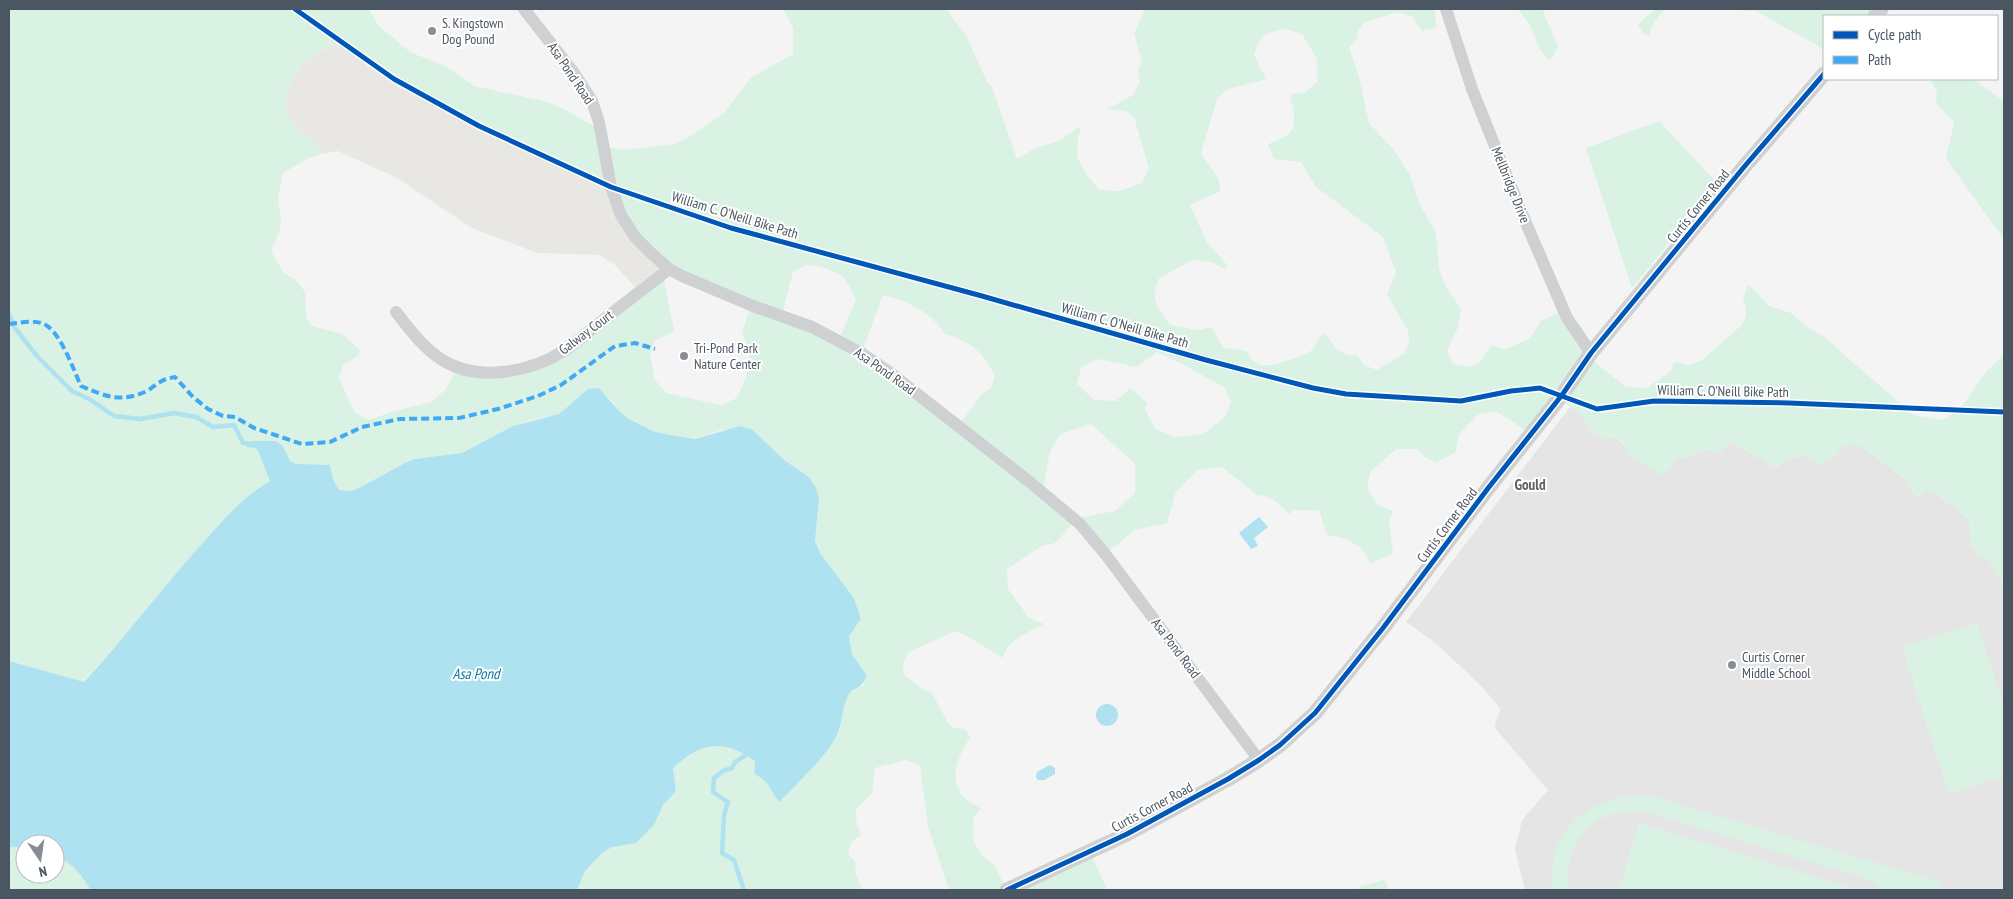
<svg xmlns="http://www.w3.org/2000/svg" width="2013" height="899" font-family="'PT Sans Narrow',sans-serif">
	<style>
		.commercial { fill: #e8e7e3 }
		.education { fill: #e6e5e6 }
		.green { fill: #d9f2e3; fill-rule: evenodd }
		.water { fill: #aee2f0 }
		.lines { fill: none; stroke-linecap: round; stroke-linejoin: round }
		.stream { stroke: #aee2f0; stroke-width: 4.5 }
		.minor { stroke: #ced0d2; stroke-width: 12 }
		.tertiary { stroke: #ced0d2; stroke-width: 15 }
		.quiet { stroke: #3fa9f5; stroke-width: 4; stroke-dasharray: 8 4; stroke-linecap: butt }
		.cycleway-casing { stroke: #fff; stroke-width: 8 }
		.cycleway { stroke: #0057b8; stroke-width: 5 }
		.poi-dot { fill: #868d94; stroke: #fff; stroke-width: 2 }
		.labels { text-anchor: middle; stroke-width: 4; stroke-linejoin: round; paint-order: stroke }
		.poi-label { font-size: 14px; fill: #4a5661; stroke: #fff; text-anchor: start }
		.street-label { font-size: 14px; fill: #4a5661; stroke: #fff }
		.neighbourhood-label { font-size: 15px; font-weight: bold; fill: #5f6368; stroke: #fff }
		.water-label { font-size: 15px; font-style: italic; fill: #0c7c9b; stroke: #fff }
	</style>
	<rect width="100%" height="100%" fill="#f4f4f4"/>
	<path class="commercial" d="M 338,43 L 455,115 L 612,183 L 667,265 L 635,287 L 614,264 L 600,255 L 537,253 L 472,228 L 397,178 L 338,151 L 322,154 L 317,143 L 296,129 L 288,114 L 285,95 L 298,69 L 311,56 Z"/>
	<path class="education" d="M 1570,407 L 1581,415 L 1593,434 L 1617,438 L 1631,452 L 1673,463 L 1677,458 L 1686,458 L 1703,449 L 1721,452 L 1724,446 L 1732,442 L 1775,468 L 1787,460 L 1802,455 L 1824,461 L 1833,459 L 1844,445 L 1860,445 L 1906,480 L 1911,491 L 1919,497 L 1928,490 L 1939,496 L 1969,519 L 1972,546 L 1987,557 L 2004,584 L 2004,890 L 1525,890 L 1515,849 L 1522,820 L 1548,790 L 1495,728 L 1496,720 L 1501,709 L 1482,687 L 1437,644 L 1406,622 Z"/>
	<path class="green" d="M 9,9 L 369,9 L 378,25 L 410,52 L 447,67 L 474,86 L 548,102 L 568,111 L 598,129 L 604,147 L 625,150 L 675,144 L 692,135 L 723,114 L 751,78 L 793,54 L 793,28 L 783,9 L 946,9 L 966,35 L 986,80 L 992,87 L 1017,159 L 1035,148 L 1056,142 L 1081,126 C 1072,160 1079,164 1099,190 L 1119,191 L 1142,183 L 1149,169 L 1134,117 L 1126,111 L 1108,109 L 1133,95 L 1140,82 L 1138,69 L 1142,62 L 1134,33 L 1145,10 L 1435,9 L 1436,28 L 1422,31 L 1412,16 L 1397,12 L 1363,23 L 1358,31 L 1356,41 L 1349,47 L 1359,77 L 1369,123 L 1393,149 L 1409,173 L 1419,203 L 1436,233 L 1439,268 L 1445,285 L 1461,309 L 1457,330 L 1447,350 L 1453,364 L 1472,367 L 1479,363 L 1491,345 L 1505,349 L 1522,342 L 1530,338 L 1541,321 L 1560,312 L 1592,360 L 1626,387 L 1647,388 L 1671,371 L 1674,362 L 1688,365 L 1702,360 L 1742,325 L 1746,316 L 1746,307 L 1743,299 L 1748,284 L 1769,306 L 1791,313 L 1804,325 L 1823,336 L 1913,415 L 1943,420 L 1962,406 L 1987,371 L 2004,354 L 2004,584 L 1987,558 L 1979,556 L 1972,546 L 1969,519 L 1939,496 L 1928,490 L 1920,497 L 1911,491 L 1906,480 L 1860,445 L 1844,445 L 1833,459 L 1825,461 L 1821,465 L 1801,455 L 1787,460 L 1775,468 L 1732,442 L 1724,446 L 1721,453 L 1703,449 L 1686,458 L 1677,458 L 1673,467 L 1662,475 L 1632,458 C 1630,451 1620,436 1612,437 C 1611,437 1606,440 1605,441 L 1600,435 L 1593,434 L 1581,415 L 1560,399 L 1530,433 L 1496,411 L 1479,414 L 1459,434 L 1455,453 L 1435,463 L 1425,457 L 1418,449 L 1396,449 L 1371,471 L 1367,487 L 1377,505 L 1393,511 L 1389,522 L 1393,553 L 1370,564 C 1365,545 1346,537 1327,535 L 1319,510 L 1293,510 L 1289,514 C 1279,503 1272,496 1257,495 L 1222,467 L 1198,470 L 1176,491 L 1167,523 L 1135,530 L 1109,551 L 1078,518 L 1055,543 L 1042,546 L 1007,569 L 1008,589 L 1029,618 L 1044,624 C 1028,633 1007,639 1003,658 L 967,636 L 955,631 L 909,652 L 903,663 L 904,675 L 924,690 L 932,693 L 948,723 L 954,728 L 965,729 L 970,737 C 959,756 948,775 962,795 C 966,801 976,805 981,809 L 973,818 L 973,840 L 982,856 L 994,865 L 1007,890 L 949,890 L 928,827 L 920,766 L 906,760 L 875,768 L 872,793 C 854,814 851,806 861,835 L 852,841 L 848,854 L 855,861 L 856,875 L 863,890 L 577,890 L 585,871 L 602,853 L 612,847 L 623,845 L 654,825 L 663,805 L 676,791 L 673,768 C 701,742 723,738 755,761 L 754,773 L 766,782 L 806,774 L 822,758 L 838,733 L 842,708 L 850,692 L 863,686 L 867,676 L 852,654 L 849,635 L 861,619 L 854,598 L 820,553 L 815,541 L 819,498 L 816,488 L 809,477 L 784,460 L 753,430 L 721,430 L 695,439 L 665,434 L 653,431 L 629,419 L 619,411 L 609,397 L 579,396 L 559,414 L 527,421 L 503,431 L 462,453 L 415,459 L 361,487 L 351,491 L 339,490 L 333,479 L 330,465 C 321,465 295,466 290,461 C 283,455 286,449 276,441 L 265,443 L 258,451 L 270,481 C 245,494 227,517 208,537 C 165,584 127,635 83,682 L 9,661 ZM 1286,29 L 1302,34 L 1317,59 L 1317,82 L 1304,93 L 1290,94 C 1296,125 1301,133 1268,144 L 1274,159 L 1301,162 L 1316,187 L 1383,237 L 1396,272 L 1387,294 L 1408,331 L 1409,342 L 1405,353 L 1377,370 L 1364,365 L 1357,355 C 1339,356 1334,346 1325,333 C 1316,339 1318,343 1313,349 C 1305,357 1271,367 1260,365 C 1253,363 1249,356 1246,351 L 1224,348 L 1211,327 L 1198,330 L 1170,325 C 1157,306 1150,301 1159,278 L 1195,259 L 1214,263 L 1224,269 L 1228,266 L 1206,241 L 1190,205 L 1221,191 L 1218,178 L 1201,153 L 1217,99 L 1228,89 L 1266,79 L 1254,55 C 1261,33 1265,33 1286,29 ZM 338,43 L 455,115 L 612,183 L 638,239 L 670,265 L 752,302 L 742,333 C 755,358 748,374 737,398 L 721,405 L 666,393 L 655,380 L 650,354 L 655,341 L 674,331 L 662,270 L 635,287 L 595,320 L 539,359 L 508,368 L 481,368 L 460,364 L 446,389 L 432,402 L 394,411 L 369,420 L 354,412 L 339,377 L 343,365 L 359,355 L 360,350 L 342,334 L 312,326 L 306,318 L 305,292 L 296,280 L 284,273 L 271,251 L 280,231 L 281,220 L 278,198 L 283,173 L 309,158 L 322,154 L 317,143 L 296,129 L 288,114 L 285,95 L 298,69 L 311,56 ZM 805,265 C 816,264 835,270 844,278 C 849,283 852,294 856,300 L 841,335 L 783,311 L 793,272 ZM 883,295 C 908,301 931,312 945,334 C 970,341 985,353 995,376 L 991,388 L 983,393 L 962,421 L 958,421 L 888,363 L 866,350 L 864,346 ZM 1157,352 L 1186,366 L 1225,388 L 1231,402 L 1225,417 L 1203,434 L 1176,437 L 1155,429 L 1145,410 L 1147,403 L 1130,388 L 1116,401 L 1094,400 L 1077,384 L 1081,367 L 1098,359 L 1137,367 ZM 1091,424 L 1135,464 L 1135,493 L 1115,511 L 1079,518 L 1044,486 L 1050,451 L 1060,434 Z
		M 1517,9 L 1542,9 L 1558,47 L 1550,61 L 1540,50 L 1529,23 Z
		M 1656,9 L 1666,9 C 1658,15 1651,25 1649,36 L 1643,33 L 1638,24 Z
		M 1740,9 L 1885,9 L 1878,16 L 1824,16 L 1824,51 L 1815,44 L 1754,10 L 1742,11 Z
		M 1930,79 L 1973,79 L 2004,101 L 2004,239 L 1946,159 L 1954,122 L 1936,103 L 1937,93 Z
		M 1659,121 L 1718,184 L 1632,288 L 1586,148 Z
		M 1977,623 L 2004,707 L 2004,776 L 1949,794 L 1902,647 Z
		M 1626,796 L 1651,796 L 1941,882 L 1939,890 L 1884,890 L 1873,882 L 1858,876 L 1650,813 C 1635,811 1622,811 1607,816 C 1579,826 1562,862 1569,890 L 1553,890 C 1552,883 1550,874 1552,867 C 1558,826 1587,803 1626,796 Z
		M 1639,823 L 1859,890 L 1619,890 Z
		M 9,847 L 25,848 L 25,874 L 55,874 L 55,855 C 71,862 81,874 90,889 L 9,890 Z
		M 1091,854 L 1107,890 L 1011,890 Z
		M 1384,880 L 1390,890 L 1348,890 L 1352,889 Z"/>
	<path class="water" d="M 599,388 L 619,411 L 629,419 L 653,431 L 665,434 L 695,439 L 740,426 L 753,430 L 784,460 L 809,477 L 816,488 L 819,498 L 815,541 L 820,553 L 854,598 L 861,619 L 849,636 L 852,654 L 867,676 C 860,691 855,686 849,694 C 841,708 843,722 837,735 C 823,761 799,781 779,802 L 766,782 L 754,773 L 755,761 C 723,738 701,742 673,768 L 676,791 L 663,805 L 654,825 L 636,843 L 612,847 L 602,853 L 585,871 L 577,890 L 89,890 L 90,889 C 81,874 71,862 55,855 L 55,844 L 25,844 L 25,848 L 9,847 L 9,661 L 84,682 C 127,635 165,584 208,537 C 227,516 245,495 270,481 L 258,451 L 256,448 L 246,447 L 249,441 L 276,441 L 283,446 L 290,461 L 296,464 L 330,465 L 333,479 L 339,490 L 351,491 L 361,487 L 405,463 L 415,459 L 462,453 L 513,426 L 559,414 L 588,389 Z
		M 1259,517 L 1268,527 L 1254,538 L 1258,546 L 1251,549 L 1239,533 Z
		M1096 715a11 11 0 1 1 22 0a11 11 0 1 1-22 0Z
		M 1050,765 L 1055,768 L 1055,774 L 1044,780 L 1038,780 L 1036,777 L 1037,772 Z"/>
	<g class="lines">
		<path class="stream" d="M 9,314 L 15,328 L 36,355 L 72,391 L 91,400 L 114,416 L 140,419 L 174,413 L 196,417 L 213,427 L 234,425 L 243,443 L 251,444
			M 744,890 L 734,860 L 722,853 L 724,815 L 728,802 L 713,792 L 714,778 L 723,771 L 732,768 L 735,762 L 746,755"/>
		<path class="minor" d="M 524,9 L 574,73 L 592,101 L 599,122 L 611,187 L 621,215 L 635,237 L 651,253 L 669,269 L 682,276 L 753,306 L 812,327 L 861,353 L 893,375 L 1031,483 L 1080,524 L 1106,555 L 1259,760
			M 1446,9 L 1472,89 L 1523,216 L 1567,318 L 1591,353
			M 396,312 C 410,330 424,349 444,361 C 479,382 530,372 564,351 C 575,344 586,334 597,325 C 621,306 645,288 669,269"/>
		<path class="tertiary" d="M 1875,16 L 1881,9
			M 1007,890 L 1127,834 L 1228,779 L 1259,760 L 1280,745 L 1315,713 L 1383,628 L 1489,487 L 1562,395 L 1591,353 L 1744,167 L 1824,74"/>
		<path class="quiet" d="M 9,324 C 18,323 31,320 41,323 C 59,327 73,369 81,386 C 107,397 121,403 147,391 C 152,388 156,384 160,382 C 165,379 170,378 175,377 L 193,397 L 208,409 L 223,416 L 235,417 L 254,428 L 302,444 L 330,442 L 362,427 L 400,419 L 459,418 L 498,409 L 538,396 L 561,385 L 615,346 L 635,343 L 655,349"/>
		<g class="cycleway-casing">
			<path id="cycleway" d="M 295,9 L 394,79 L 479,126 L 611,187 L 731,228 L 982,296 L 1206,360 L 1313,388 L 1346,394 L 1461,401 L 1511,391 L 1540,388 L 1597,409 L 1654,401 L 1789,403 L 2004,412
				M 1007,890 L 1127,834 L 1228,779 L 1259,760 L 1280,745 L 1315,713 L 1383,628 L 1489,487 L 1562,395 L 1591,353 L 1744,167 L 1824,74"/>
		</g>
		<use href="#cycleway" class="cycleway"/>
	</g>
	<g class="poi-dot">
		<circle cx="432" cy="31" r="5"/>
		<circle cx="684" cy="356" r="5"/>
		<circle cx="1732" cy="665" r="5"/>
	</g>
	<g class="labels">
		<g class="poi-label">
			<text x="442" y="28">S. Kingstown<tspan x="442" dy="16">Dog Pound</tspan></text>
			<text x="694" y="353">Tri-Pond Park<tspan x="694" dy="16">Nature Center</tspan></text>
			<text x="1742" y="662">Curtis Corner<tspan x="1742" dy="16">Middle School</tspan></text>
		</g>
		<g class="street-label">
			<text transform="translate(571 73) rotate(56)" y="5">Asa Pond Road</text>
			<text transform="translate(1511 185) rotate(68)" y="5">Mellbridge Drive</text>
			<text transform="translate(1698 206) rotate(-51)" y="5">Curtis Corner Road</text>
			<text transform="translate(735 215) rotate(17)" y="5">William C. O'Neill Bike Path</text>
			<text transform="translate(1125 325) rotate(16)" y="5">William C. O'Neill Bike Path</text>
			<text transform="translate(586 332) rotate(-37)" y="5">Galway Court</text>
			<text transform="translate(885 371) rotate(35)" y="5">Asa Pond Road</text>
			<text transform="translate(1723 391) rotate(1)" y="5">William C. O'Neill Bike Path</text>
			<text transform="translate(1447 525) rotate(-53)" y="5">Curtis Corner Road</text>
			<text transform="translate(1176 648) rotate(53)" y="5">Asa Pond Road</text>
			<text transform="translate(1152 807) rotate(-28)" y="5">Curtis Corner Road</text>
		</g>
		<g class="neighbourhood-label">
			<text x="1530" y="490">Gould</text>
		</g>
		<g class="water-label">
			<text x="476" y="679">Asa Pond</text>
		</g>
	</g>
	<rect width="2013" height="899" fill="none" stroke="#4a5661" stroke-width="20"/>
	<rect x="1823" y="15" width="175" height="65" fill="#ffffff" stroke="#b7bbc0"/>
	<rect x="1833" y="31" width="25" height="8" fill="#0057b8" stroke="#b7bbc0"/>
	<text x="1868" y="40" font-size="15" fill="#4a5661">Cycle path</text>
	<rect x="1833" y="56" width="25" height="8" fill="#3fa9f5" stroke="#b7bbc0"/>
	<text x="1868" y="65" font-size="15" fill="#4a5661">Path</text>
	<g transform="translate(40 859) rotate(167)"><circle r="24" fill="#ffffff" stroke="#b7bbc0"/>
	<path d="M0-4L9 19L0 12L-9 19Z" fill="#868d94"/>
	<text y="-8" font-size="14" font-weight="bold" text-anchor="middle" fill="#4a5661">N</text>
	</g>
</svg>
